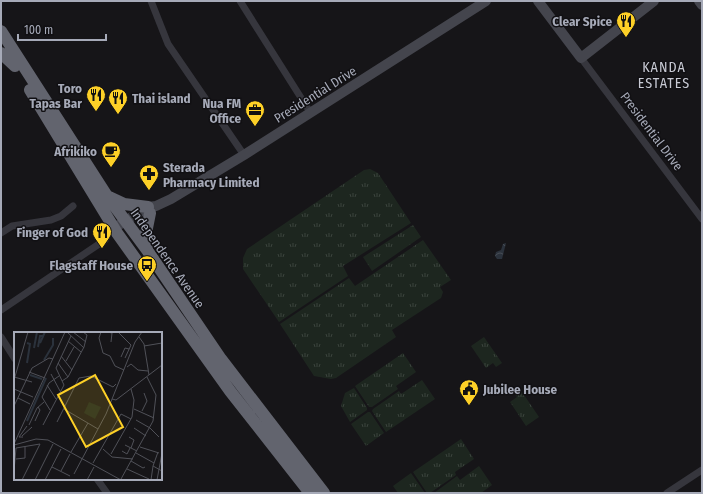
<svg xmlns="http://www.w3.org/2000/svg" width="703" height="494" font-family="'Fira Sans Condensed',sans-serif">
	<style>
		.grass { fill: url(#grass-tufts) }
		.water { fill: url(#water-waves) }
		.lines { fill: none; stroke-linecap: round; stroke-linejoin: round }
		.street { stroke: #36363d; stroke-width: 7 }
		.secondary { stroke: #44454d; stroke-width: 10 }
		.highway { stroke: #62646e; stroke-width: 12 }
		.labels { text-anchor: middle; stroke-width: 3; stroke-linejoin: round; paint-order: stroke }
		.poi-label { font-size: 13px; font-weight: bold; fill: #a6aab8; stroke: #111013; text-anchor: end }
		.street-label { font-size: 13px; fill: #a6aab8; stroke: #111013 }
		.neighbourhood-label { font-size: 14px; letter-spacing: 1px; fill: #c8cad4; stroke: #111013 }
		.inset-river { fill: none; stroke: #2b323c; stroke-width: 2 }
		.inset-road { fill: none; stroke: #505158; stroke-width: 1 }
		.view { fill: #fdd027; fill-opacity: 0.15; stroke: #fdd027; stroke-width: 2 }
		.inset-edge { fill: none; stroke: #a6aab8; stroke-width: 2 }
	</style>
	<defs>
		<pattern id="grass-tufts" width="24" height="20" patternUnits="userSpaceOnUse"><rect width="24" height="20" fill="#1d261f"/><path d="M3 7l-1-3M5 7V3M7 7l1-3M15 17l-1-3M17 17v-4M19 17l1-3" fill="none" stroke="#3b433d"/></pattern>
		<pattern id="water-waves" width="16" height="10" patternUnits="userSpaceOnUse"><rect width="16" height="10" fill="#2b323c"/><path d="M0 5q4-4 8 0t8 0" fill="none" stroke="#474d56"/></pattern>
	</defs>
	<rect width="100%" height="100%" fill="#161518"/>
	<path class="grass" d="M 370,169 L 378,173 L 411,223 L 343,266 L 348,276 L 279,322 L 243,269 L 243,258 L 247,249 L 364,170 Z
		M 413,225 L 421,237 L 372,271 L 363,257 Z
		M 423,240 L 451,280 L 440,287 L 443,292 L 441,298 L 392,330 L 396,337 L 336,378 L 331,379 L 314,376 L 280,324 L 349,278 L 355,286 Z
		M 484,337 L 502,363 L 496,367 L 493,363 L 486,368 L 471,346 Z
		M 403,353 L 416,372 L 396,386 L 398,389 L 372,407 L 369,407 L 355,386 Z
		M 422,380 L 435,399 L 386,432 L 372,411 L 373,409 L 399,391 L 401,394 Z
		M 354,388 L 367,408 L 367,410 L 350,422 L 341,406 L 345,393 Z
		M 520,389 L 539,417 L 526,426 L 510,402 L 517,397 L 514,393 Z
		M 368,412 L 370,412 L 384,433 L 366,446 L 351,424 Z
		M 461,439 L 474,459 L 455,472 L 456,475 L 430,493 L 427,493 L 413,472 Z
		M 479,466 L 492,485 L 481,493 L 434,493 L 457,476 L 460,480 Z
		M 411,473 L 425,493 L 398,493 L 393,486 Z"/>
	<path class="water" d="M 506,243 L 502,259 L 497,259 L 495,256 L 496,252 L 501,250 L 503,244 Z"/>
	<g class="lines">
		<path class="street" d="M 151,1 L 168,44 L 244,155
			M 240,1 L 310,112
			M 581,58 L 702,219
			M 1,233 L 12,226 L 51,220 L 61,216 L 73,206
			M 1,310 L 105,240
			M 1,337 L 15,359
			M 97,479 L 107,493
			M 667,493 L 702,470"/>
		<path class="secondary" d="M 538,1 L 581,58 L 654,1
			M 699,1 L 702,5
			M 114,228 L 148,207 L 156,206 L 171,199 L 244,155 L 486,1"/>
		<path class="highway" d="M 1,31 L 107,196 L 147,250 L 221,359 L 324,493
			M 1,53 L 15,66
			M 30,90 L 117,233 L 230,391 L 310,493
			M 109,197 L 124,204 L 148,207
			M 147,250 L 146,233 L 150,213"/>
	</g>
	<defs>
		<g id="restaurant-pin" transform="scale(1)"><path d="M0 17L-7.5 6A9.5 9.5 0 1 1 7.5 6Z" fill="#fdd027" stroke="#111013"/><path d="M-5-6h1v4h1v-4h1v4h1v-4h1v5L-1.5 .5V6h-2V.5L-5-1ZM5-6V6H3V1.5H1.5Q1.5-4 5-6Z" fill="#111"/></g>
		<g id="office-pin" transform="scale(1)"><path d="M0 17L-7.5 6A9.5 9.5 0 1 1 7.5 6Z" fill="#fdd027" stroke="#111013"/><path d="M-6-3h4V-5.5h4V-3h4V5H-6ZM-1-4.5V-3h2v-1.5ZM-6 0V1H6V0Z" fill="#111"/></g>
		<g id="cafe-pin" transform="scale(1)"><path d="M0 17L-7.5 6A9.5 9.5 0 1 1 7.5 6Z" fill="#fdd027" stroke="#111013"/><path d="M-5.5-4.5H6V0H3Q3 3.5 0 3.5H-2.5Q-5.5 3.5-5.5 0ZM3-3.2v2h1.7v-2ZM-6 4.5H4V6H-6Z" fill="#111"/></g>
		<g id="pharmacy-pin" transform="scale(1)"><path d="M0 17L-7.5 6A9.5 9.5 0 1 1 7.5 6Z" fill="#fdd027" stroke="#111013"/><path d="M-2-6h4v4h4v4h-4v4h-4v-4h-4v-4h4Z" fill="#111"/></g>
		<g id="bus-pin" transform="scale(1)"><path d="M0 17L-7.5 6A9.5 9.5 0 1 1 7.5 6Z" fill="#fdd027" stroke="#111013"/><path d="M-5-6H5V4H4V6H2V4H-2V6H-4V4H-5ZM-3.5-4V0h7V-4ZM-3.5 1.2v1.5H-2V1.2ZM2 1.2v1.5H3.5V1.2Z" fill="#111"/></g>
		<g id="civic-pin" transform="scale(1)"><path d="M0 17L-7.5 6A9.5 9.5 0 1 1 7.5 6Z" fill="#fdd027" stroke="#111013"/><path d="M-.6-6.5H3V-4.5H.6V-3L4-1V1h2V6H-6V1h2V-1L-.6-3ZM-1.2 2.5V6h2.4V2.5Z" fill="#111"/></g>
	</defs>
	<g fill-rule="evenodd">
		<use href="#restaurant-pin" x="626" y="21"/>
		<use href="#restaurant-pin" x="96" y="95"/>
		<use href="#restaurant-pin" x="118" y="98"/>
		<use href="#office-pin" x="255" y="110"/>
		<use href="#cafe-pin" x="111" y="151"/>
		<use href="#pharmacy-pin" x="149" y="174"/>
		<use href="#restaurant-pin" x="102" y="232"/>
		<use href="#bus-pin" x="147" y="265"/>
		<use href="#civic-pin" x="469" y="389"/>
	</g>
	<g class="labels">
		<g class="poi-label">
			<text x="612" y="26">Clear Spice</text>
			<text x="82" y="93">Toro<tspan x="82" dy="15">Tapas Bar</tspan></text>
			<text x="132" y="103" text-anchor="start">Thai island</text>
			<text x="241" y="108">Nua FM<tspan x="241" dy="15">Office</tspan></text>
			<text x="97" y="156">Afrikiko</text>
			<text x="163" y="172" text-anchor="start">Sterada<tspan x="163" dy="15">Pharmacy Limited</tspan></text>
			<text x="88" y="237">Finger of God</text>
			<text x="133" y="270">Flagstaff House</text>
			<text x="483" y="394" text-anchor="start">Jubilee House</text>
		</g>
		<g class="street-label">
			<text transform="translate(315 94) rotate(-32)" y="5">Presidential Drive</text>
			<text transform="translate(652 131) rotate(53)" y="5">Presidential Drive</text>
			<text transform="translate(168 258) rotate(55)" y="5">Independence Avenue</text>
		</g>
		<g class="neighbourhood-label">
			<text x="664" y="72">KANDA<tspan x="664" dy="16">ESTATES</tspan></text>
		</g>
	</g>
	<g transform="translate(14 332)">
		<rect width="148" height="148" fill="#161518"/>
		<path d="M 75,70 L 87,75 L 81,87 L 70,81 Z" fill="#1d261f"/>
		<path class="inset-river" d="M 13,11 L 16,12 L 13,31M 26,11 L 31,0M 24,15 L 26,4 L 29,4M 20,16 L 23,0M 30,28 L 39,13 L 39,6M 16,43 L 28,47M 148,74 L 148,92M 13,89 L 32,46"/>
		<path class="inset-road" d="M 53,0 L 70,16M 59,0 L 72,10M 87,0 L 85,6 L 89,21 L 96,24 L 101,34 L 110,38M 93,0 L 98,1 L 97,10M 104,0 L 117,13 L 111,26M 0,1 L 0,28M 125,5 L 130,12 L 135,43M 54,9 L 67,20M 130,14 L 148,11M 47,24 L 58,38M 107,25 L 111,16 L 115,17M 52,29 L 60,15M 44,31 L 54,45M 113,35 L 117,32 L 124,38 L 134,39M 15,40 L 31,46M 37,42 L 46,59M 0,45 L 18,50M 0,48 L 14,0M 48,49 L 54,45 L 70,15 L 73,3 L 69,0M 33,53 L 42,67M 0,57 L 19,65M 4,66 L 16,72M 98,67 L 102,68 L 148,33M 0,74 L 18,36 L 35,26 L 39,27M 50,77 L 84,97M 120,77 L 140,86M 36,78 L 28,65 L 35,51 L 45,44M 128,79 L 133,69 L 130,61M 122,88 L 136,96M 21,89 L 26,78 L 24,75M 43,90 L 65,46 L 77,44 L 99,55 L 102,52M 15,93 L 23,76 L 30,70M 29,93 L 50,53 L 42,36 L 57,4M 120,96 L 132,104M 136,96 L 145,105M 8,104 L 18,95M 9,105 L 5,105 L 13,94M 115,105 L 120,108 L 117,116M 0,112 L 51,0M 0,113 L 22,107 L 34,108 L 107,148M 111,113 L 123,119M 126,115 L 145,121M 2,116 L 26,112 L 8,148M 89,117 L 98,125 L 119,127M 108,119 L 113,122 L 116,116M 57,120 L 74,91M 144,120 L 139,134 L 148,139M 122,121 L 140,131M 97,122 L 118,85 L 120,68 L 117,57M 2,127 L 11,126 L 11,115M 117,129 L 129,136 L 131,135M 79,131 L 107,82 L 117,87M 38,135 L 56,144M 113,137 L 135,147M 0,139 L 2,116M 47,139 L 56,122M 60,142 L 92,82 L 121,10 L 128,0M 107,147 L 139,89 L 142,63 L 133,45M 21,148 L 39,112M 31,148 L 47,117M 73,148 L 80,135M 137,148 L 139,134M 143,148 L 148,121"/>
		<path class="view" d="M 81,43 L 109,95 L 72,115 L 44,63 Z"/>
		<rect width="148" height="148" class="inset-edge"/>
	</g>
	<rect width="703" height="494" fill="none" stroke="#a6aab8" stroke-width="4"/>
	<path d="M18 34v6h88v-6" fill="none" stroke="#a6aab8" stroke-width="2"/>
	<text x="24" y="34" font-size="12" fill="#a6aab8" stroke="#111013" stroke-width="3" paint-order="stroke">100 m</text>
</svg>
